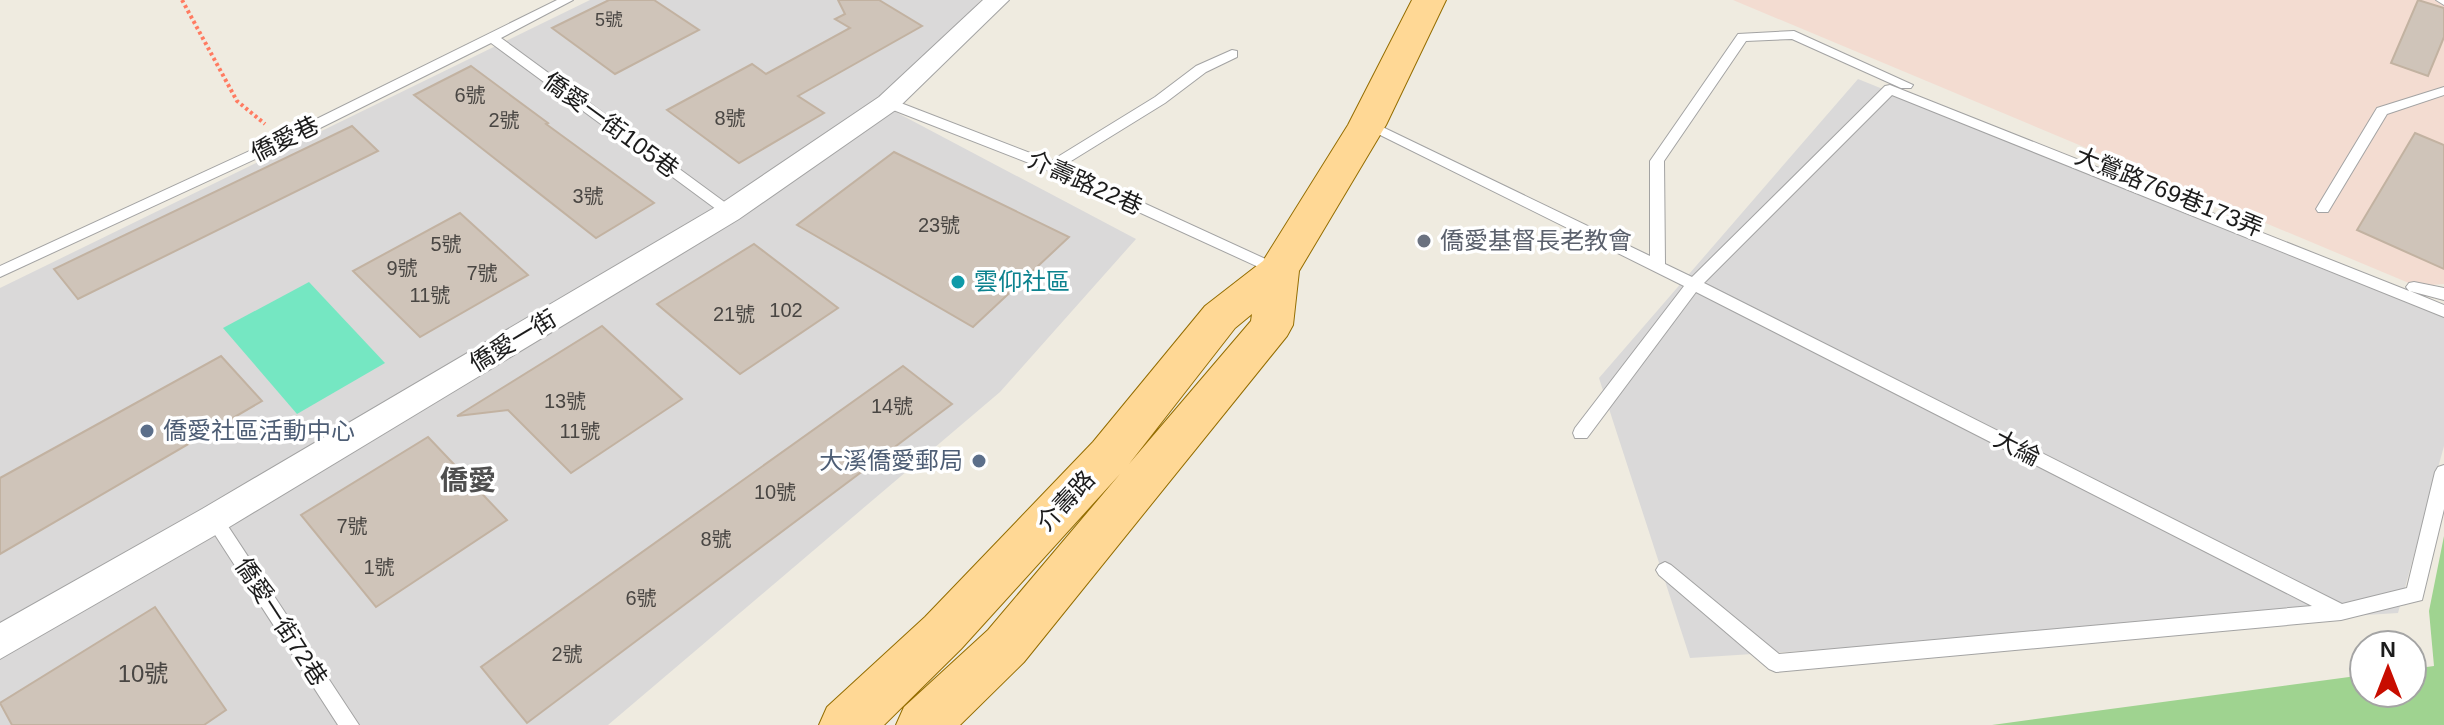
<svg xmlns="http://www.w3.org/2000/svg" width="2444" height="725" font-family="Helvetica,'Noto Sans TC',sans-serif">
	<style>
		.residential { fill: #dad9d9 }
		.military { fill: #f3dcd1 }
		.forest { fill: #9fd390 }
		.pitch { fill: #75e7c2 }
		.building { fill: #cfc4b9; stroke: #c2b2a1; stroke-width: 2 }
		.lines { fill: none; stroke-linecap: round; stroke-linejoin: round }
		.service-casing { stroke: #a3a3a3; stroke-width: 2 }
		.minor-casing { stroke: #a3a3a3; stroke-width: 2 }
		.primary-casing { stroke: #946d00; stroke-width: 2 }
		.path { stroke: #ff7b61; stroke-width: 4; stroke-dasharray: 3 3; stroke-linecap: butt }
		.service { fill: #fff; fill-rule: evenodd }
		.minor { fill: #fff; fill-rule: evenodd }
		.primary { fill: #ffd895; fill-rule: evenodd }
		.worship-dot { fill: #6b7280; stroke: #fff; stroke-width: 3 }
		.culture-dot { fill: #0f9aa8; stroke: #fff; stroke-width: 3 }
		.service-dot { fill: #5c6f8a; stroke: #fff; stroke-width: 3 }
		.labels { text-anchor: middle; stroke-width: 7; stroke-linejoin: round; paint-order: stroke }
		.far-number-label { font-size: 18px; fill: #494643 }
		.number-label { font-size: 20px; fill: #494643 }
		.street-label { font-size: 24px; fill: #1c1c1c; stroke: #fff }
		.worship-label { font-size: 24px; fill: #5b616d; stroke: #fff; text-anchor: start }
		.culture-label { font-size: 24px; fill: #0d838f; stroke: #fff; text-anchor: start }
		.service-label { font-size: 24px; fill: #4e5e75; stroke: #fff; text-anchor: start }
		.near-number-label { font-size: 24px; fill: #494643 }
		.quarter-label { font-size: 28px; font-weight: bold; fill: #4f4f4f; stroke: #fff }
	</style>
	<rect width="100%" height="100%" fill="#efebe0"/>
	<path class="residential" d="M 590,0 L 981,0 L 890,109 L 1136,239 L 1000,392 L 608,725 L 0,725 L 0,288 Z
		M 1858,79 L 2444,315 L 2444,446 L 2398,613 L 1690,658 L 1599,378 Z"/>
	<path class="military" d="M 1733,0 L 2444,0 L 2444,284 L 2416,286 Z"/>
	<path class="forest" d="M 2444,536 L 2444,725 L 1992,725 L 2364,675 L 2364,693 L 2412,693 L 2412,669 L 2434,666 L 2429,611 Z"/>
	<path class="pitch" d="M 309,282 L 385,363 L 297,414 L 223,328 Z"/>
	<path class="building" d="M 609,0 L 654,0 L 699,30 L 615,74 L 552,28 Z
		M 838,0 L 879,0 L 922,26 L 798,96 L 824,113 L 739,163 L 667,110 L 752,64 L 766,74 L 850,28 L 835,19 L 845,14 Z
		M 2418,0 L 2444,8 L 2444,37 L 2428,76 L 2391,63 Z
		M 471,66 L 548,123 L 546,124 L 654,203 L 596,238 L 414,95 Z
		M 352,126 L 378,151 L 78,299 L 54,269 Z
		M 2415,133 L 2444,145 L 2444,269 L 2357,230 Z
		M 894,152 L 1069,237 L 973,327 L 797,225 Z
		M 460,213 L 528,275 L 420,337 L 353,271 Z
		M 754,244 L 838,308 L 740,374 L 657,304 Z
		M 602,326 L 682,399 L 571,473 L 508,410 L 457,416 Z
		M 221,356 L 262,401 L 0,554 L 0,478 Z
		M 903,366 L 952,404 L 527,723 L 481,667 Z
		M 428,437 L 507,520 L 376,607 L 301,515 Z
		M 155,607 L 226,710 L 204,725 L 12,725 L 0,703 Z"/>
	<g class="lines">
		<g class="service-casing">
			<path id="service" d="M 557,0 L 573,0 L 501,38 L 734,209 L 736,212 L 734,215 L 724,215 L 491,43 L 290,143 L 0,277 L 0,266 L 280,137 Z
				M 2436,0 L 2444,0 L 2444,5 Z
				M 1794,31 L 1913,85 L 1911,88 L 1901,88 L 1792,39 L 1746,41 L 1664,161 L 1665,264 L 1692,277 L 1885,86 L 1890,85 L 2409,291 L 2406,287 L 2409,283 L 2414,282 L 2444,288 L 2444,300 L 2410,291 L 2444,305 L 2444,317 L 1892,95 L 1704,283 L 2342,604 L 2407,588 L 2435,472 L 2438,467 L 2444,465 L 2444,509 L 2422,600 L 2341,620 L 1776,672 L 1769,669 L 1659,575 L 1656,570 L 1659,565 L 1665,562 L 1671,565 L 1779,654 L 2312,606 L 1696,292 L 1587,438 L 1575,438 L 1573,433 L 1575,428 L 1684,286 L 1360,125 L 1367,121 L 1372,122 L 1650,256 L 1650,161 L 1738,34 Z
				M 1232,50 L 1237,51 L 1237,57 L 1206,72 L 1165,103 L 1063,166 L 1283,267 L 1286,271 L 1283,275 L 1278,276 L 1047,170 L 883,106 L 881,103 L 888,99 L 893,100 L 1051,161 L 1155,97 L 1196,66 Z
				M 2444,87 L 2444,95 L 2387,114 L 2328,212 L 2318,212 L 2316,209 L 2377,108 Z
				M 214,512 L 220,514 L 359,725 L 338,725 L 208,524 L 205,519 L 208,514 Z"/>
		</g>
		<g class="minor-casing">
			<path id="minor" d="M 983,0 L 1009,0 L 897,109 L 739,219 L 226,529 L 0,659 L 0,623 L 202,509 L 719,205 L 879,97 Z"/>
		</g>
		<g class="primary-casing">
			<path id="primary" d="M 1412,0 L 1446,0 L 1386,125 L 1299,271 L 1293,325 L 1287,336 L 1024,662 L 960,725 L 896,725 L 904,707 L 988,630 L 1120,474 L 961,649 L 884,725 L 819,725 L 827,707 L 925,617 L 1093,442 L 1205,306 L 1263,261 L 1348,125 ZM 1252,314 L 1251,321 L 1129,464 L 1235,328 Z"/>
		</g>
		<path class="path" d="M 182,0 L 237,101 L 265,124"/>
		<use href="#service" class="service"/>
		<use href="#minor" class="minor"/>
		<use href="#primary" class="primary"/>
	</g>
	<circle class="worship-dot" cx="1424" cy="241" r="8"/>
	<circle class="culture-dot" cx="958" cy="282" r="8"/>
	<g class="service-dot">
		<circle cx="147" cy="431" r="8"/>
		<circle cx="979" cy="461" r="8"/>
	</g>
	<g class="labels">
		<g class="far-number-label">
			<text x="609" y="26">5號</text>
		</g>
		<g class="number-label">
			<text x="470" y="102">6號</text>
			<text x="730" y="125">8號</text>
			<text x="504" y="127">2號</text>
			<text x="588" y="203">3號</text>
			<text x="939" y="232">23號</text>
			<text x="446" y="251">5號</text>
			<text x="402" y="275">9號</text>
			<text x="482" y="280">7號</text>
			<text x="430" y="302">11號</text>
			<text x="786" y="317">102</text>
			<text x="734" y="321">21號</text>
			<text x="565" y="408">13號</text>
			<text x="892" y="413">14號</text>
			<text x="580" y="438">11號</text>
			<text x="775" y="499">10號</text>
			<text x="352" y="533">7號</text>
			<text x="716" y="546">8號</text>
			<text x="379" y="574">1號</text>
			<text x="641" y="605">6號</text>
			<text x="567" y="661">2號</text>
		</g>
		<g class="street-label">
			<text transform="translate(611 125) rotate(36)" y="8">僑愛一街105巷</text>
			<text transform="translate(285 139) rotate(-26)" y="8">僑愛巷</text>
			<text transform="translate(1085 183) rotate(24)" y="8">介壽路22巷</text>
			<text transform="translate(2169 192) rotate(22)" y="8">大鶯路769巷173弄</text>
			<text transform="translate(513 341) rotate(-31)" y="8">僑愛一街</text>
			<text transform="translate(2017 448) rotate(27)" y="8">大綸</text>
			<text transform="translate(1066 501) rotate(-47)" y="8">介壽路</text>
			<text transform="translate(281 622) rotate(57)" y="8">僑愛一街72巷</text>
		</g>
		<g class="worship-label">
			<text x="1440" y="249">僑愛基督長老教會</text>
		</g>
		<g class="culture-label">
			<text x="974" y="290">雲仰社區</text>
		</g>
		<g class="service-label">
			<text x="163" y="439">僑愛社區活動中心</text>
			<text x="963" y="469" text-anchor="end">大溪僑愛郵局</text>
		</g>
		<g class="near-number-label">
			<text x="143" y="682">10號</text>
		</g>
		<g class="quarter-label">
			<text x="468" y="490">僑愛</text>
		</g>
	</g>
	<g transform="translate(2388 669)"><circle r="38" fill="#ffffff" stroke="#a4a4a4" stroke-width="2"/>
	<path d="M0-6L14 30L0 20L-14 30Z" fill="#c80d00"/>
	<text y="-12" font-size="22" font-weight="bold" text-anchor="middle" fill="#1c1c1c">N</text>
	</g>
</svg>
